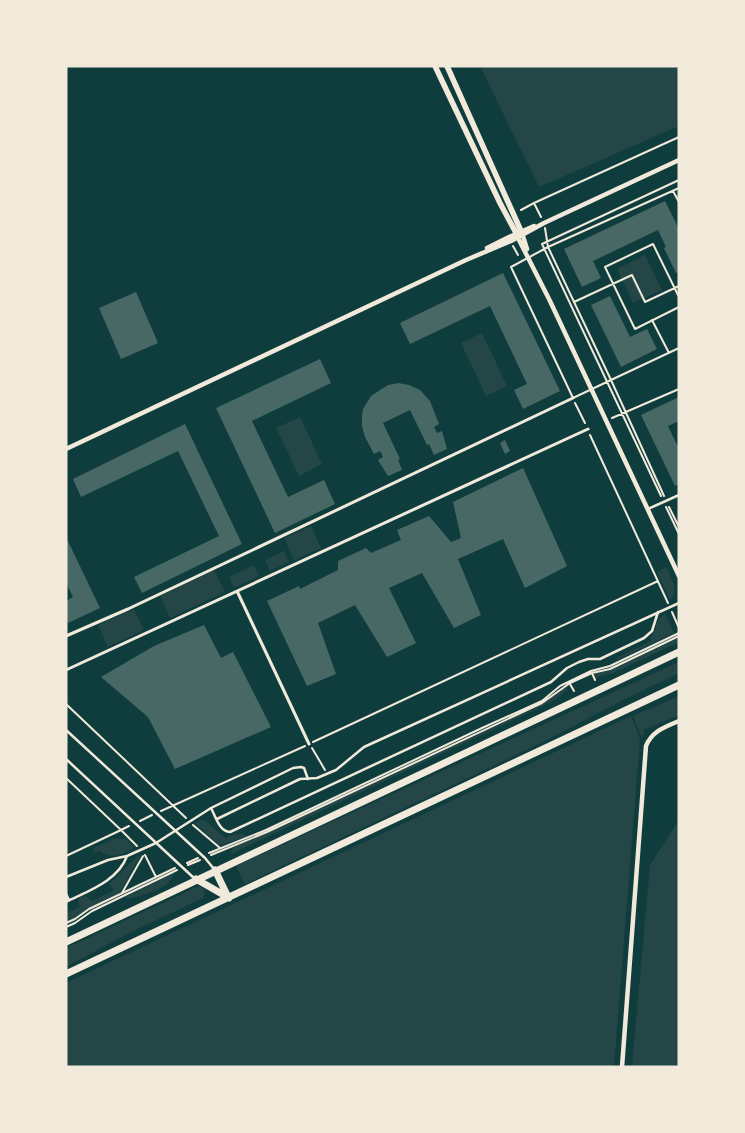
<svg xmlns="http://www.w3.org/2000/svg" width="745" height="1133" font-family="'PT Sans',sans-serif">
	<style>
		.green { fill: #244646 }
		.building { fill: #486865 }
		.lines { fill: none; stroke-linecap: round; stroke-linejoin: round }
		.path { stroke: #f1e9da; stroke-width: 2 }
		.service { stroke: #f1e9da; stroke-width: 2.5 }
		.pedestrian { stroke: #f1e9da; stroke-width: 3 }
		.minor { stroke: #f1e9da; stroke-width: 4.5 }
		.tertiary { stroke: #f1e9da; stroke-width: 5.5 }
		.primary { stroke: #f1e9da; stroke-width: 7 }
	</style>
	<rect width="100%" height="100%" fill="#0f3d3e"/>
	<path class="green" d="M 480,66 L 679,66 L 679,126 L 539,187 Z
		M 645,255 L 662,290 L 633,303 L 617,269 Z
		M 482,333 L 507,386 L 486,396 L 461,343 Z
		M 300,417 L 322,464 L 299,476 L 276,428 Z
		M 311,526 L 321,548 L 294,560 L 284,538 Z
		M 284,551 L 289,562 L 270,571 L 265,560 Z
		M 254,565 L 259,576 L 234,588 L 229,577 Z
		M 666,567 C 671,578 680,590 670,600 L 657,572 Z
		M 214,570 L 225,592 L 170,618 L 160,596 Z
		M 134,609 L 144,630 L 108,647 L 98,625 Z
		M 665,614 L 674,633 L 617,660 L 616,658 L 651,641 L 651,638 C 657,630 655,619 665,614 Z
		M 679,638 L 679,642 L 613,673 L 596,677 L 594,674 L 611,670 Z
		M 679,662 L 679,673 L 621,701 L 541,743 L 245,884 L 236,866 Z
		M 566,688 L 567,690 L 553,701 L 231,854 L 233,846 L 264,835 L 537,707 Z
		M 679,696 L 679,715 L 644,730 L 643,739 L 642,738 L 633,716 Z
		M 631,716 L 640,739 L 614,1067 L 66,1067 L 66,983 Z
		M 200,820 L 206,821 L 225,838 C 233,835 239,831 247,836 L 223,845 L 218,844 L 195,823 Z
		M 679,820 L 679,1067 L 632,1067 L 650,865 Z
		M 116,838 L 125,839 L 134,847 C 123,856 111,859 99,851 L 95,853 L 93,848 Z
		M 141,854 L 120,892 L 66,922 L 66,913 L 80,907 L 78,902 L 80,897 L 86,896 L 92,901 L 114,890 L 109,884 C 121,875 128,862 141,854 Z
		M 174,873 C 169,891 142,895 127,899 L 126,897 Z
		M 199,886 L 202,887 L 205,891 L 203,898 L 131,932 L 66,967 L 66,948 Z"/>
	<path class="building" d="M 665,201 L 679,229 L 679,272 L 676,273 L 664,248 L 666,247 L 658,230 L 593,261 L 601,278 L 582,287 L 564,249 Z
		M 503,273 L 560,391 L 523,409 L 514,390 L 527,384 L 490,306 L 410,344 L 400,323 Z
		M 136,292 L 158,343 L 121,359 L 99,308 Z
		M 610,296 L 630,337 L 647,329 L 657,349 L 621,367 L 591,305 Z
		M 320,359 L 331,383 L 252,421 L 288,497 L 324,480 L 335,504 L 275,533 L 216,408 Z
		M 398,383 L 409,385 L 420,390 L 430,401 L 439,424 L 434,427 L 437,433 L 442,431 L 447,449 L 434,455 L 429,444 L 427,445 L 410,410 L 383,423 L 400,459 L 398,460 L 402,470 L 388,476 L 378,460 L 383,457 L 380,451 L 374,454 L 365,437 L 362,426 L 362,416 L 363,409 L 371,396 L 388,385 Z
		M 679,397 L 679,421 L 668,426 L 679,449 L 679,484 L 675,486 L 641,415 Z
		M 185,424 L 242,544 L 142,593 L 134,577 L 219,536 L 178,451 L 81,497 L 73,479 Z
		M 505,440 L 510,451 L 505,454 L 500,443 Z
		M 523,468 L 567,566 L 525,588 L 503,539 L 458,559 L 481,615 L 454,628 L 422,573 L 389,588 L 416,643 L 387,657 L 355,605 L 318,623 L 336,674 L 307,686 L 267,601 L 299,586 L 300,589 L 338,570 L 338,561 L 366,548 L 371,553 L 401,540 L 397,530 L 429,516 L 451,542 L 461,538 L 453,502 Z
		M 66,537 L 100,608 L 68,623 L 66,618 L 66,601 L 73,597 L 66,583 Z
		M 204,625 L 221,658 L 233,652 L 271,727 L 175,769 L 148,717 L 101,677 L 154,646 Z"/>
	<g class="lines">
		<path class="path" d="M 673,191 L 679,202
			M 521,210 L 534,203
			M 541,217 L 534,203 L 679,137
			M 545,228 L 548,247 L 679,188
			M 513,246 L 518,255
			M 548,247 L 611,380 L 573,398 L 511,267 Z
			M 679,297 L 653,244 L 605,267 L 635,329 L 679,307
			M 574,302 L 632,275 L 645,302 L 679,286
			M 652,320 L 669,353
			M 575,403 L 585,423
			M 612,418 L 679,389
			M 590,435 L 668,603
			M 661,496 L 542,244 L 679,180
			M 664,496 L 611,380 L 679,348
			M 666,507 L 679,534
			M 669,507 L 679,527
			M 672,612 L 679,628
			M 592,673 L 595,680
			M 570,684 L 574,691
			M 66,704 L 186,818
			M 313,742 L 658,581
			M 312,748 L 325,770
			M 66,778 L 121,830 L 129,826
			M 161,811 L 305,746
			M 140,821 L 152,815
			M 193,825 L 220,848
			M 209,853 L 266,830 L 482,728 L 542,701 L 560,686 L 591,671 L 610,666 L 679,633
			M 145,855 L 156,877
			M 211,855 L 267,832 L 542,703 L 570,683 L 592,673 L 610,669 L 679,636
			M 66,856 L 121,830 L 137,846
			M 187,863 L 198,858
			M 188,865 L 200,860
			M 122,893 L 143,856
			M 66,923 L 75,919 L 89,909 L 175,868
			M 66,927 L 75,923 L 92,911 L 177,870"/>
		<path class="service" d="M 648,509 L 679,495
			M 66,730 L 205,858 L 214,869
			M 66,759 L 195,879
			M 211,808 L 293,768 L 301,767 L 304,768 L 308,779
			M 217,819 L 300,779 L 317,778 L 336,770 L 364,747 L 679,603
			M 66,877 L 108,860 L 127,856 L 156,843 L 211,808 C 216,817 219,831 230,832 L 551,682 L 567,668 L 579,662 L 588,659 L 600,659 L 644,638 L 652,631 L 658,612
			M 66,894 L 69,900
			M 66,902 C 88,891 118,881 127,856"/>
		<path class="pedestrian" d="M 237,591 L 309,744
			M 66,636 L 128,609 L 573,398
			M 66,670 L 588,429"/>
		<path class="minor" d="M 522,233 L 527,249
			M 517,236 L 550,301 L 679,576
			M 487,248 L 509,237 L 534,226
			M 66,449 L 466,260 L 511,241 L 544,223 L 679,160
			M 622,1067 L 646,746 C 652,731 665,727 679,721"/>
		<path class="tertiary" d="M 435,66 L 500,203 L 516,233
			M 447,66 L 521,231"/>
		<path class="primary" d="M 215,870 L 228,897
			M 196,879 L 229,898
			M 66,942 C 270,844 475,750 679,652
			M 66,974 L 679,685"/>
	</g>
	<rect width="745" height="1133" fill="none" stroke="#f1e9da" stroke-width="135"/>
</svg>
